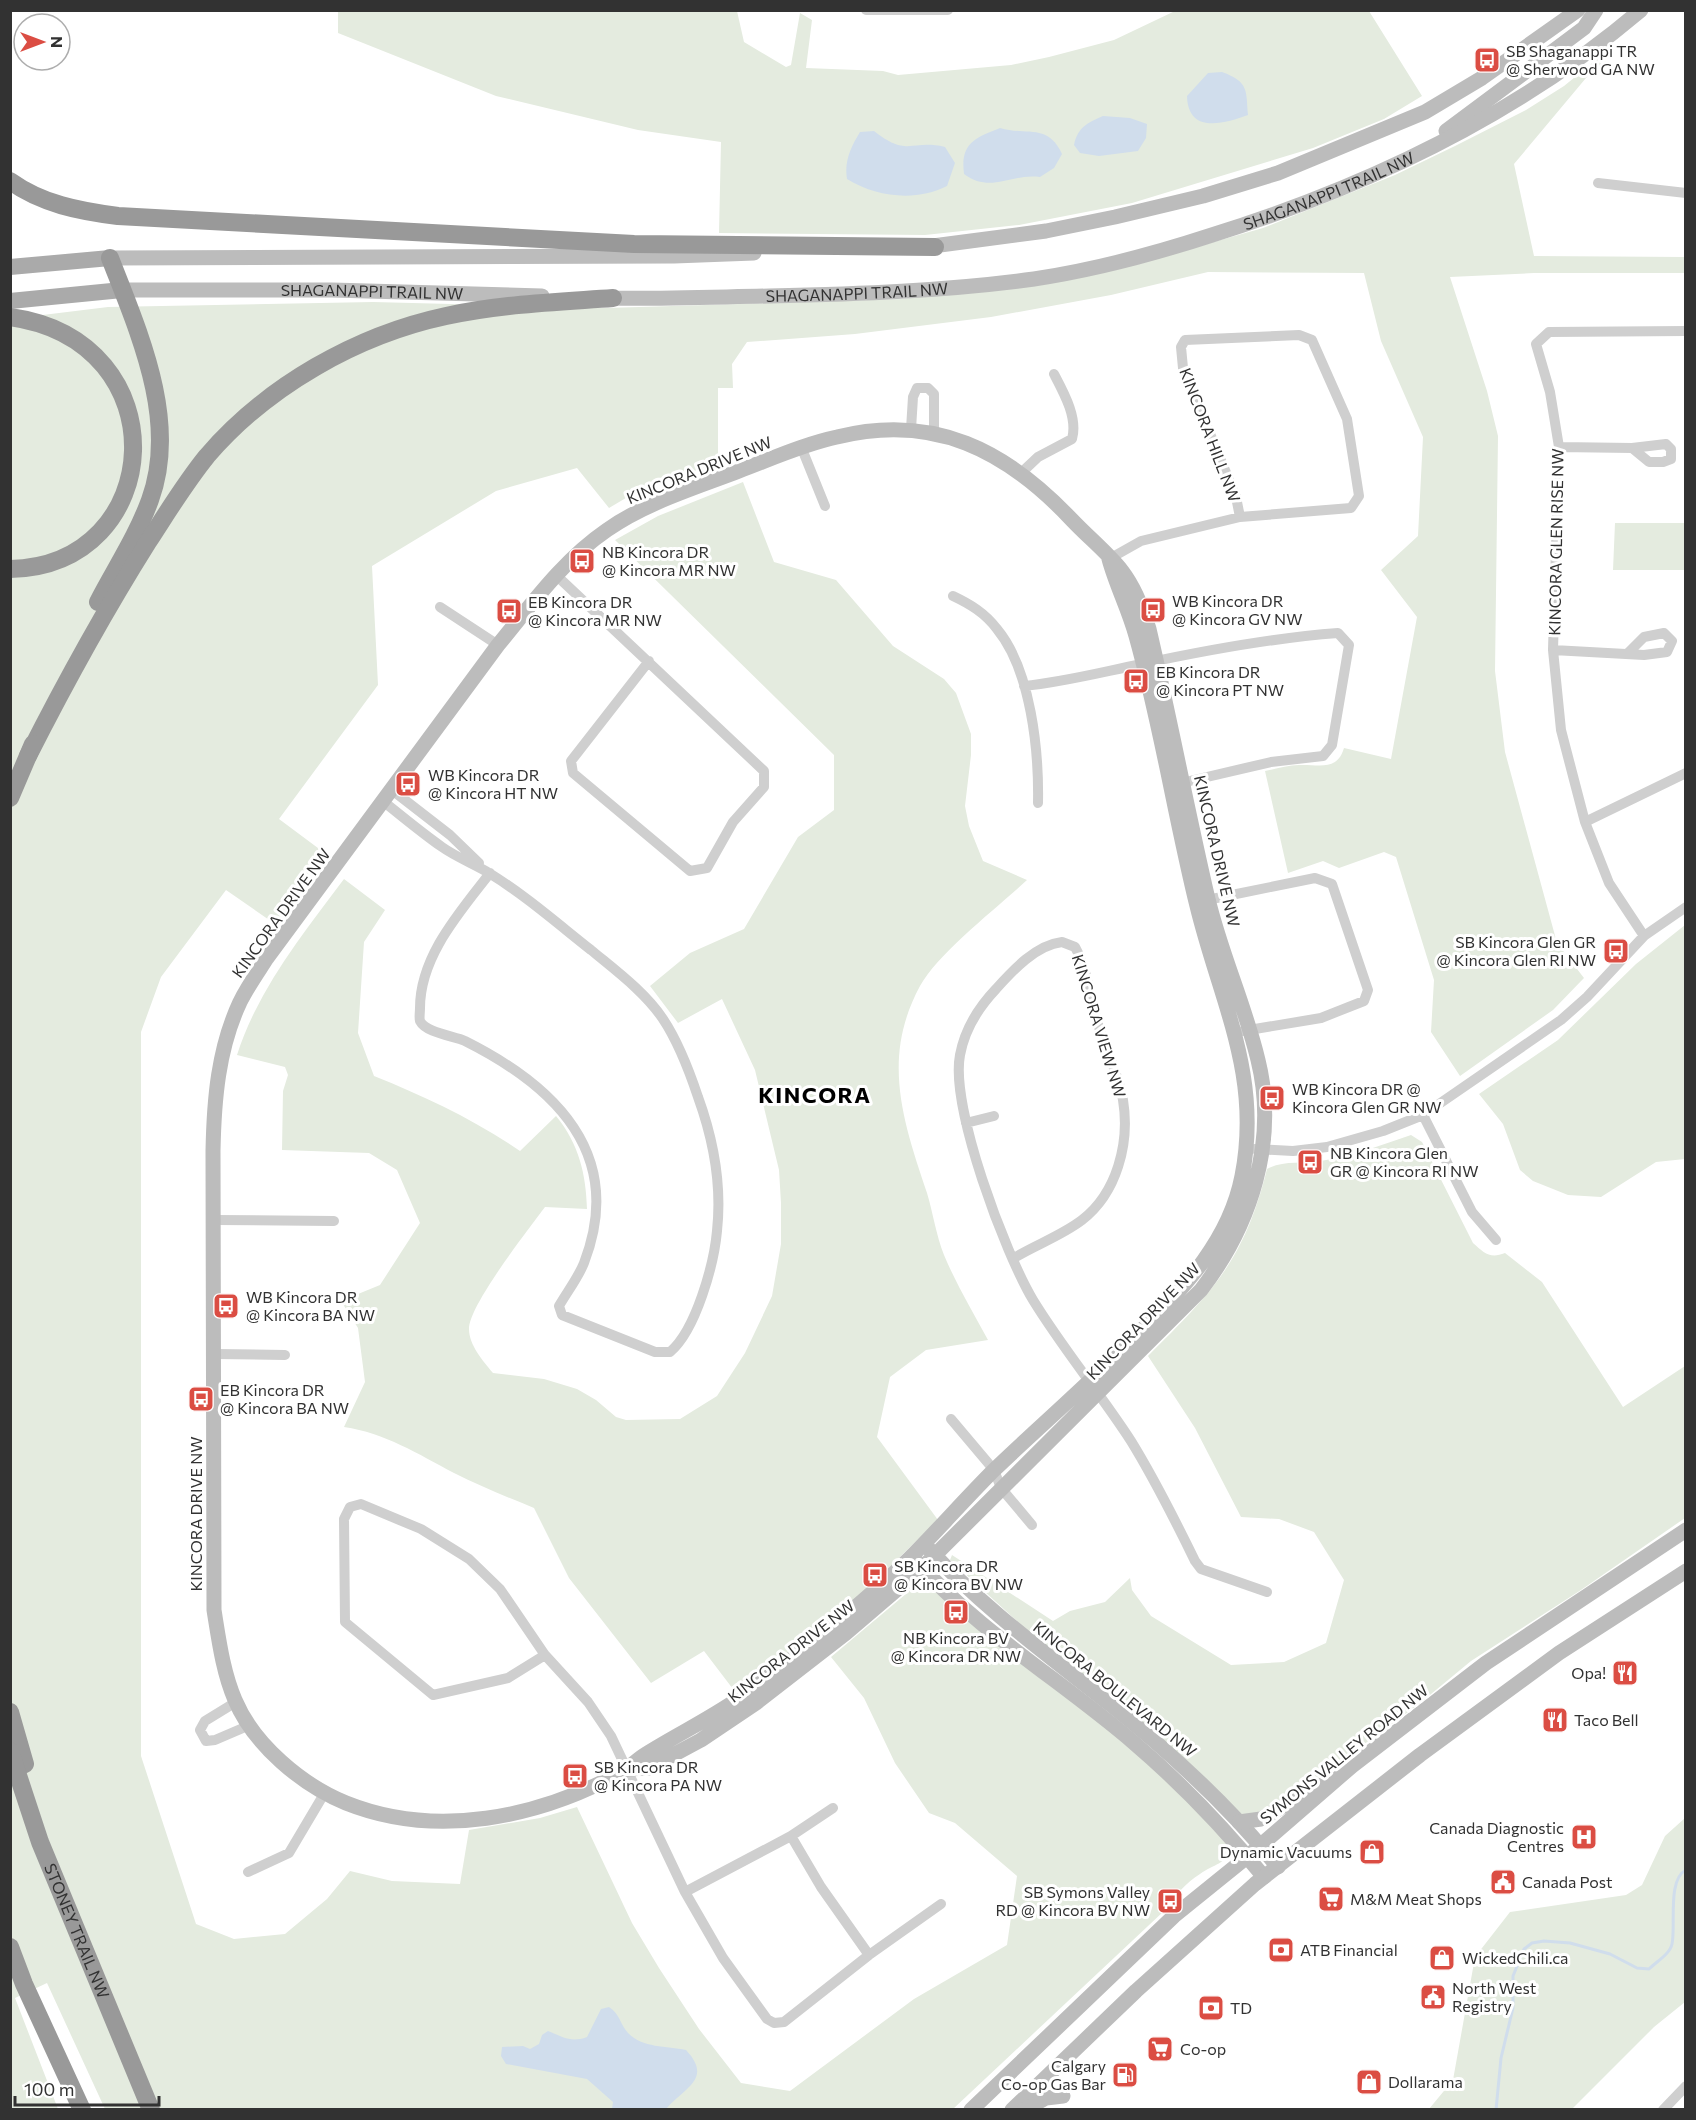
<svg xmlns="http://www.w3.org/2000/svg" width="1696" height="2120" font-family="Commissioner,sans-serif">
	<style>
		.green { fill: #e4ebdf }
		.water { fill: #d0ddec }
		.lines { fill: none; stroke-linecap: round; stroke-linejoin: round }
		.stream { stroke: #d0ddec; stroke-width: 3 }
		.street { stroke: #cfcfcf; stroke-width: 10 }
		.secondary { stroke: #bcbcbc; stroke-width: 15 }
		.primary { stroke: #aaa; stroke-width: 16 }
		.highway { stroke: #999; stroke-width: 18 }
		.labels { text-anchor: middle; stroke-width: 6; stroke-linejoin: round; paint-order: stroke }
		.poi-label { font-size: 16px; fill: #323232; stroke: #fff; text-anchor: start }
		.street-label { font-size: 16px; fill: #323232; stroke: #fff }
		.district-label { font-size: 22px; font-weight: bold; letter-spacing: 1.5px; fill: #000; stroke: #fff }
	</style>
	<rect width="100%" height="100%" fill="#fff"/>
	<path class="green" d="M 338,11 L 737,11 L 744,42 L 786,67 L 791,65 L 800,13 L 812,20 L 806,68 L 883,71 L 898,75 L 1011,65 L 1049,57 L 1114,40 L 1175,11 L 1369,11 L 1422,96 L 1384,119 L 1313,148 L 1132,203 L 1019,225 L 925,235 L 719,233 L 721,142 L 638,130 L 496,96 L 338,33 Z
		M 1601,56 L 1607,63 L 1586,78 L 1514,164 L 1534,256 L 1685,257 L 1685,273 L 1534,273 L 1450,277 L 1487,391 L 1498,436 L 1495,671 L 1505,752 L 1557,943 L 1584,978 L 1553,1010 L 1460,1076 L 1431,1032 L 1434,980 L 1396,857 L 1384,852 L 1339,868 L 1323,861 L 1288,873 L 1265,771 C 1276,769 1288,765 1299,765 C 1318,764 1337,772 1344,748 L 1391,759 L 1417,617 L 1381,570 L 1418,536 L 1423,437 L 1381,341 L 1364,273 L 1208,272 L 1111,295 L 991,317 L 855,334 L 747,342 L 732,364 L 733,388 L 718,388 L 718,463 L 641,489 L 609,508 L 577,468 L 496,491 L 372,566 L 378,685 L 279,819 L 326,854 L 275,924 L 226,890 L 161,977 L 141,1032 L 141,1756 L 196,1924 L 234,1939 L 285,1934 L 327,1899 L 350,1871 L 392,1881 L 460,1884 L 469,1830 L 540,1818 L 577,1807 L 632,1923 L 659,1968 L 699,2029 L 741,2083 L 790,2091 L 914,1999 L 1007,1945 L 1017,1876 L 955,1823 L 929,1813 L 895,1763 L 864,1698 L 831,1657 L 919,1583 L 928,1583 L 1153,1765 L 1226,1837 C 1233,1865 1216,1862 1200,1874 C 1186,1883 1173,1897 1164,1911 L 953,2109 L 105,2109 L 47,1983 L 15,1998 L 58,2109 L 11,2109 L 10,319 L 108,307 L 373,302 L 606,308 L 902,299 L 993,288 L 1203,245 L 1263,228 L 1395,175 L 1455,146 L 1526,110 L 1564,86 Z
		M 743,482 L 774,562 L 836,580 L 893,646 L 944,679 L 956,693 L 971,734 L 971,755 L 965,806 L 969,826 L 983,861 L 1027,880 C 998,907 938,953 920,986 C 881,1058 903,1121 927,1193 C 933,1213 936,1235 944,1255 C 956,1284 973,1312 988,1340 L 926,1350 L 890,1377 L 877,1437 L 938,1520 L 840,1615 L 736,1693 L 704,1651 L 651,1683 L 569,1578 L 534,1508 C 507,1497 480,1486 454,1473 C 418,1454 385,1433 344,1427 L 365,1382 L 358,1328 L 341,1301 L 380,1285 L 420,1223 L 397,1170 L 369,1153 L 282,1150 L 283,1091 L 288,1075 L 285,1067 L 237,1055 C 258,989 303,934 344,879 L 385,910 L 364,942 L 358,1033 L 374,1076 C 426,1097 473,1119 520,1151 L 556,1116 C 579,1144 586,1174 587,1209 L 545,1207 C 528,1230 469,1305 469,1329 C 469,1345 483,1361 493,1373 L 544,1379 L 577,1389 L 596,1400 L 616,1417 L 626,1420 L 680,1419 L 717,1396 L 745,1353 L 772,1296 L 781,1244 L 781,1203 L 779,1170 L 755,1070 L 722,999 L 678,1023 L 650,986 L 690,953 L 744,929 L 798,837 L 834,810 L 834,755 L 615,540 L 658,516 Z
		M 1615,523 L 1685,523 L 1685,570 L 1613,570 Z
		M 1685,925 L 1685,1159 L 1656,1162 L 1601,1197 L 1568,1195 L 1533,1181 L 1520,1170 L 1503,1124 L 1479,1094 L 1558,1040 L 1636,964 Z
		M 1411,1135 L 1422,1142 L 1473,1243 C 1484,1253 1490,1259 1505,1253 L 1542,1282 L 1623,1407 L 1685,1366 L 1685,1518 L 1581,1590 L 1471,1661 L 1419,1704 L 1296,1794 L 1265,1812 L 1242,1815 L 1030,1633 L 950,1560 L 952,1555 L 1053,1621 L 1070,1611 L 1105,1602 L 1130,1578 L 1132,1590 L 1151,1616 L 1231,1665 L 1284,1662 L 1326,1643 L 1344,1580 L 1314,1532 L 1279,1519 L 1241,1517 L 1195,1428 L 1148,1356 C 1213,1291 1244,1261 1267,1169 C 1283,1160 1303,1164 1321,1161 C 1352,1156 1382,1145 1411,1135 Z
		M 1685,1818 L 1685,2002 L 1654,2027 L 1572,2109 L 1429,2109 L 1453,2080 L 1475,1957 L 1510,1912 L 1626,1895 L 1642,1885 L 1665,1836 Z"/>
	<path class="water" d="M 1222,72 C 1249,82 1246,90 1248,115 C 1223,124 1188,134 1187,96 L 1208,73 Z
		M 1103,116 L 1130,118 L 1147,124 L 1146,138 L 1138,151 L 1099,156 L 1080,153 L 1074,145 C 1078,127 1087,123 1103,116 Z
		M 1000,128 C 1027,136 1048,123 1062,154 L 1054,168 L 1040,177 C 1011,173 991,194 964,174 C 960,143 975,138 1000,128 Z
		M 874,131 C 908,158 911,139 945,147 L 955,163 L 947,186 C 916,202 876,197 847,179 C 844,161 851,147 860,132 Z
		M 609,2007 C 620,2014 620,2024 628,2033 C 642,2048 667,2046 686,2050 C 713,2079 685,2087 666,2109 L 612,2109 L 613,2102 L 587,2079 L 506,2064 L 501,2056 L 502,2047 L 523,2046 L 530,2049 L 539,2044 L 542,2035 L 548,2031 C 563,2037 571,2043 587,2037 L 601,2009 Z"/>
	<g class="lines">
		<path class="stream" d="M 1496,2110 L 1501,2058 L 1513,2008 L 1513,1976 L 1524,1949 L 1532,1943 L 1544,1941 L 1570,1943 L 1610,1954 L 1637,1968 L 1649,1969 C 1656,1962 1670,1954 1672,1944 C 1676,1926 1667,1879 1686,1870"/>
		<path class="street" d="M 866,10 L 948,10
			M 1598,183 L 1686,193
			M 911,429 L 913,397 L 917,388 L 928,388 L 934,394 L 934,432
			M 1559,447 L 1632,448 L 1666,444 L 1671,449 L 1671,459 L 1663,462 L 1649,462 L 1632,448
			M 802,449 L 825,506
			M 1020,474 L 1038,457 L 1072,439 C 1078,418 1064,393 1054,374
			M 1109,559 L 1141,541 L 1240,517 L 1351,508 L 1359,496 L 1347,419 L 1312,340 L 1299,335 L 1185,340 L 1181,347 L 1183,368 L 1236,497 L 1240,517
			M 557,576 L 764,771 L 764,787 L 733,822 L 707,868 L 690,871 L 573,773 L 571,761 L 649,661
			M 953,596 C 970,604 985,613 997,629 C 1031,670 1039,751 1038,803
			M 440,607 L 498,645
			M 1553,650 L 1644,655 L 1667,652 L 1672,641 L 1664,633 L 1644,637 L 1628,653
			M 1024,686 C 1064,682 1102,672 1142,664 C 1207,650 1272,638 1338,633 L 1349,645 L 1332,745 L 1323,756 L 1271,762 L 1177,784
			M 392,790 L 450,835 L 479,863
			M 384,802 C 403,817 422,833 442,847 C 456,857 474,864 489,873 C 525,895 558,924 591,950 C 615,970 645,992 663,1019 C 679,1043 689,1070 698,1097 C 714,1141 722,1185 717,1231 C 714,1264 696,1330 670,1352 L 655,1352 L 562,1315 L 559,1306 C 567,1292 578,1278 584,1263 C 626,1154 555,1086 465,1041 C 454,1036 426,1033 420,1021 C 419,1018 420,1012 420,1008 C 420,956 460,912 490,873
			M 1585,822 L 1686,773
			M 1202,901 L 1315,878 L 1332,884 L 1368,990 L 1364,1001 L 1321,1018 L 1243,1031
			M 1644,936 L 1609,883 L 1585,822 L 1561,730 L 1553,650 L 1559,447 L 1550,392 L 1536,344 L 1549,332 L 1686,331
			M 1423,1115 L 1472,1212 L 1496,1240
			M 966,1123 L 994,1116
			M 1255,1149 L 1293,1151 L 1327,1147 L 1383,1131 L 1423,1115 L 1561,1020 L 1587,997 L 1644,936 L 1686,907
			M 215,1220 L 334,1221
			M 1014,1258 C 1035,1245 1061,1236 1082,1220 C 1117,1193 1130,1143 1123,1100 C 1119,1077 1108,1053 1100,1030 C 1090,1003 1089,972 1075,947 L 1062,942 C 1036,945 1013,970 996,989 C 978,1008 965,1028 960,1055 C 950,1107 1005,1253 1033,1300 C 1063,1349 1100,1393 1131,1441 C 1155,1480 1175,1520 1195,1561 L 1201,1569 L 1267,1592
			M 215,1354 L 285,1355
			M 951,1419 L 994,1470 L 1001,1488 L 1032,1525
			M 545,1655 L 508,1678 L 433,1695 L 345,1622 L 344,1519 L 350,1507 L 361,1504 L 421,1529 L 469,1559 L 500,1589 L 545,1655 L 588,1702 L 611,1736 L 685,1892 L 723,1958 L 767,2019 L 774,2023 L 784,2022 L 869,1955 L 821,1887 L 791,1836
			M 236,1702 L 205,1721 L 200,1730 L 206,1741 L 215,1740 L 250,1725
			M 248,1872 L 289,1853 L 324,1794
			M 685,1892 L 791,1836 L 833,1808
			M 869,1955 L 941,1904
			M 1663,2110 L 1686,2086"/>
		<g class="secondary">
			<path d="M 1446,131 L 1584,28 L 1596,10"/>
			<path d="M 925,247 L 1046,231 L 1115,217 L 1203,196 L 1278,173 L 1425,112 L 1482,78 L 1578,10"/>
			<path d="M 110,258 L 674,256 L 754,253"/>
			<path id="s1" d="M 122,290 L 332,290 L 542,296"/>
			<path id="s2" d="M 602,298 C 658,299 713,297 769,296 C 857,294 946,291 1034,279 C 1094,270 1154,254 1212,235 C 1366,187 1516,116 1641,10"/>
			<path d="M 928,1548 C 983,1608 1048,1655 1111,1705 C 1171,1753 1230,1807 1278,1867"/>
			<path d="M 916,1561 C 979,1632 1062,1681 1133,1742 C 1181,1783 1225,1829 1264,1877"/>
			<path d="M 628,1769 L 649,1768 L 701,1740 L 756,1703 L 846,1633 L 922,1568 L 1201,1290 C 1251,1225 1278,1141 1258,1060 C 1245,1005 1221,954 1208,899 C 1187,809 1170,719 1149,629 C 1143,609 1135,588 1122,571 C 1108,553 1088,537 1072,520 C 1006,450 934,413 837,437 C 804,444 771,459 739,471 C 695,488 645,503 607,530 C 563,560 531,605 498,645 L 267,958 C 258,972 248,986 240,1002 C 218,1049 214,1100 213,1151 L 214,1610 C 219,1641 223,1672 235,1700 C 254,1745 302,1785 346,1803 C 436,1839 538,1818 622,1772 C 631,1767 637,1759 646,1754 C 681,1732 718,1715 751,1690 C 806,1649 860,1606 909,1559 C 938,1530 965,1499 994,1470 C 1041,1425 1090,1383 1136,1336 C 1182,1289 1229,1243 1242,1176 C 1262,1075 1220,1001 1197,906 C 1175,817 1161,725 1136,636 C 1129,610 1116,585 1109,559"/>
			<path d="M 1239,1822 L 1261,1819 L 1321,1785"/>
			<path d="M 971,2110 L 1174,1916 L 1247,1857 L 1352,1766 L 1486,1663 L 1686,1530"/>
			<path d="M 1012,2110 L 1136,1991 L 1255,1884 L 1420,1755 L 1559,1653 L 1686,1571"/>
			<path d="M 1024,2110 L 1046,2098 L 1063,2096"/>
		</g>
		<path class="primary" d="M 10,267 L 110,258
			M 10,301 L 122,290"/>
		<g class="highway">
			<path d="M 10,181 C 42,204 79,211 118,216 L 634,244 L 935,247"/>
			<path d="M 10,317 C 181,341 167,566 10,569"/>
			<path d="M 98,602 C 115,569 137,536 150,500 C 179,421 139,333 110,258"/>
			<path d="M 28,756 C 65,683 104,612 148,542 C 167,513 185,483 207,456 C 267,386 357,335 446,316 C 501,304 558,302 613,298"/>
			<path d="M 10,798 L 33,744"/>
			<path d="M 10,1712 L 25,1764"/>
			<path id="s3" d="M 10,1751 L 40,1842 L 151,2110"/>
			<path d="M 10,1947 L 24,1984 L 82,2110"/>
		</g>
	</g>
	<defs>
		<g id="bus-square" transform="scale(1.35)"><rect x="-9" y="-9" width="18" height="18" rx="4" fill="#db4d43" stroke="#fff"/><path d="M-5-6H5V4H4V6H2V4H-2V6H-4V4H-5ZM-3.5-4V0h7V-4ZM-3.5 1.2v1.5H-2V1.2ZM2 1.2v1.5H3.5V1.2Z" fill="#fff"/></g>
		<g id="restaurant-square" transform="scale(1.35)"><rect x="-9" y="-9" width="18" height="18" rx="4" fill="#db4d43" stroke="#fff"/><path d="M-5-6h1v4h1v-4h1v4h1v-4h1v5L-1.5 .5V6h-2V.5L-5-1ZM5-6V6H3V1.5H1.5Q1.5-4 5-6Z" fill="#fff"/></g>
		<g id="hospital-square" transform="scale(1.35)"><rect x="-9" y="-9" width="18" height="18" rx="4" fill="#db4d43" stroke="#fff"/><path d="M-5-5h3v3.5h4V-5h3V5h-3V1.5h-4V5h-3Z" fill="#fff"/></g>
		<g id="shop-square" transform="scale(1.35)"><rect x="-9" y="-9" width="18" height="18" rx="4" fill="#db4d43" stroke="#fff"/><path d="M-5-2.5h2.3a2.7 3.5 0 0 1 5.4 0H5L5.5 6h-11ZM-1.5-2.5h3a1.5 2.3 0 0 0-3 0Z" fill="#fff"/></g>
		<g id="civic-square" transform="scale(1.35)"><rect x="-9" y="-9" width="18" height="18" rx="4" fill="#db4d43" stroke="#fff"/><path d="M-.6-6.5H3V-4.5H.6V-3L4-1V1h2V6H-6V1h2V-1L-.6-3ZM-1.2 2.5V6h2.4V2.5Z" fill="#fff"/></g>
		<g id="supermarket-square" transform="scale(1.35)"><rect x="-9" y="-9" width="18" height="18" rx="4" fill="#db4d43" stroke="#fff"/><path d="M-6-5.5h2.5l.6 2H6L4.5 2H-2.5L-4.4-4H-6ZM-1.5 3.2a1.3 1.3 0 1 0 .1 0ZM3 3.2a1.3 1.3 0 1 0 .1 0Z" fill="#fff"/></g>
		<g id="bank-square" transform="scale(1.35)"><rect x="-9" y="-9" width="18" height="18" rx="4" fill="#db4d43" stroke="#fff"/><path d="M-6-4H6V4H-6ZM0-2.3a2.3 2.3 0 1 0 0 4.6a2.3 2.3 0 1 0 0-4.6Z" fill="#fff"/></g>
		<g id="fuel-square" transform="scale(1.35)"><rect x="-9" y="-9" width="18" height="18" rx="4" fill="#db4d43" stroke="#fff"/><path d="M-5.5-6h7V0h2V4h1.3V-2.5L3-4.5l.8-.8L6-3V5H2.5V1h-1V6h-7ZM-4.2-4.7v3.2H.2V-4.7Z" fill="#fff"/></g>
	</defs>
	<g fill-rule="evenodd">
		<use href="#bus-square" x="1487" y="60"/>
		<use href="#bus-square" x="582" y="561"/>
		<use href="#bus-square" x="1153" y="610"/>
		<use href="#bus-square" x="509" y="611"/>
		<use href="#bus-square" x="1136" y="681"/>
		<use href="#bus-square" x="408" y="784"/>
		<use href="#bus-square" x="1616" y="951"/>
		<use href="#bus-square" x="1272" y="1098"/>
		<use href="#bus-square" x="1310" y="1162"/>
		<use href="#bus-square" x="226" y="1306"/>
		<use href="#bus-square" x="201" y="1399"/>
		<use href="#bus-square" x="875" y="1575"/>
		<use href="#bus-square" x="956" y="1612"/>
		<use href="#restaurant-square" x="1625" y="1673"/>
		<use href="#restaurant-square" x="1555" y="1720"/>
		<use href="#bus-square" x="575" y="1776"/>
		<use href="#hospital-square" x="1584" y="1837"/>
		<use href="#shop-square" x="1372" y="1852"/>
		<use href="#civic-square" x="1503" y="1882"/>
		<use href="#supermarket-square" x="1331" y="1899"/>
		<use href="#bus-square" x="1170" y="1901"/>
		<use href="#bank-square" x="1281" y="1950"/>
		<use href="#shop-square" x="1442" y="1958"/>
		<use href="#civic-square" x="1433" y="1997"/>
		<use href="#bank-square" x="1211" y="2008"/>
		<use href="#supermarket-square" x="1160" y="2049"/>
		<use href="#fuel-square" x="1125" y="2075"/>
		<use href="#shop-square" x="1369" y="2082"/>
	</g>
	<g class="labels">
		<g class="poi-label">
			<text x="1506" y="57">SB Shaganappi TR<tspan x="1506" dy="18">@ Sherwood GA NW</tspan></text>
			<text x="602" y="558">NB Kincora DR<tspan x="602" dy="18">@ Kincora MR NW</tspan></text>
			<text x="1172" y="607">WB Kincora DR<tspan x="1172" dy="18">@ Kincora GV NW</tspan></text>
			<text x="528" y="608">EB Kincora DR<tspan x="528" dy="18">@ Kincora MR NW</tspan></text>
			<text x="1156" y="678">EB Kincora DR<tspan x="1156" dy="18">@ Kincora PT NW</tspan></text>
			<text x="428" y="781">WB Kincora DR<tspan x="428" dy="18">@ Kincora HT NW</tspan></text>
			<text x="1596" y="948" text-anchor="end">SB Kincora Glen GR<tspan x="1596" dy="18">@ Kincora Glen RI NW</tspan></text>
			<text x="1292" y="1095">WB Kincora DR @<tspan x="1292" dy="18">Kincora Glen GR NW</tspan></text>
			<text x="1330" y="1159">NB Kincora Glen<tspan x="1330" dy="18">GR @ Kincora RI NW</tspan></text>
			<text x="246" y="1303">WB Kincora DR<tspan x="246" dy="18">@ Kincora BA NW</tspan></text>
			<text x="220" y="1396">EB Kincora DR<tspan x="220" dy="18">@ Kincora BA NW</tspan></text>
			<text x="894" y="1572">SB Kincora DR<tspan x="894" dy="18">@ Kincora BV NW</tspan></text>
			<text x="956" y="1644" text-anchor="middle">NB Kincora BV<tspan x="956" dy="18">@ Kincora DR NW</tspan></text>
			<text x="1606" y="1679" text-anchor="end">Opa!</text>
			<text x="1574" y="1726">Taco Bell</text>
			<text x="594" y="1773">SB Kincora DR<tspan x="594" dy="18">@ Kincora PA NW</tspan></text>
			<text x="1564" y="1834" text-anchor="end">Canada Diagnostic<tspan x="1564" dy="18">Centres</tspan></text>
			<text x="1352" y="1858" text-anchor="end">Dynamic Vacuums</text>
			<text x="1522" y="1888">Canada Post</text>
			<text x="1150" y="1898" text-anchor="end">SB Symons Valley<tspan x="1150" dy="18">RD @ Kincora BV NW</tspan></text>
			<text x="1350" y="1905">M&amp;M Meat Shops</text>
			<text x="1300" y="1956">ATB Financial</text>
			<text x="1462" y="1964">WickedChili.ca</text>
			<text x="1452" y="1994">North West<tspan x="1452" dy="18">Registry</tspan></text>
			<text x="1230" y="2014">TD</text>
			<text x="1180" y="2055">Co-op</text>
			<text x="1106" y="2072" text-anchor="end">Calgary<tspan x="1106" dy="18">Co-op Gas Bar</tspan></text>
			<text x="1388" y="2088">Dollarama</text>
		</g>
		<g class="street-label">
			<text dy="6" stroke="none"><textPath href="#s2" startOffset="741">SHAGANAPPI TRAIL NW</textPath></text>
			<text dy="6" stroke="none"><textPath href="#s2" startOffset="255">SHAGANAPPI TRAIL NW</textPath></text>
			<text dy="6" stroke="none"><textPath href="#s1" startOffset="250">SHAGANAPPI TRAIL NW</textPath></text>
			<text transform="translate(1210 435) rotate(69)" y="6">KINCORA HILL NW</text>
			<text transform="translate(699 470) rotate(-22)" y="6">KINCORA DRIVE NW</text>
			<text transform="translate(1556 542) rotate(-89)" y="6">KINCORA GLEN RISE NW</text>
			<text transform="translate(1217 851) rotate(77)" y="6">KINCORA DRIVE NW</text>
			<text transform="translate(281 913) rotate(-54)" y="6">KINCORA DRIVE NW</text>
			<text transform="translate(1099 1026) rotate(73)" y="6">KINCORA VIEW NW</text>
			<text transform="translate(1143 1321) rotate(-46)" y="6">KINCORA DRIVE NW</text>
			<text transform="translate(196 1514) rotate(-90)" y="6">KINCORA DRIVE NW</text>
			<text transform="translate(791 1651) rotate(-38)" y="6">KINCORA DRIVE NW</text>
			<text transform="translate(1115 1689) rotate(39)" y="6">KINCORA BOULEVARD NW</text>
			<text transform="translate(1344 1754) rotate(-39)" y="6">SYMONS VALLEY ROAD NW</text>
			<text dy="6" stroke="none"><textPath href="#s3" startOffset="192">STONEY TRAIL NW</textPath></text>
		</g>
		<g class="district-label">
			<text x="815" y="1103">KINCORA</text>
		</g>
	</g>
	<rect width="1696" height="2120" fill="none" stroke="#323232" stroke-width="24"/>
	<g transform="translate(42 42) rotate(90)"><circle r="28" fill="#ffffff" stroke="#adadad" stroke-width="1.5"/>
	<path d="M0-4.5L10 22L0 15L-10 22Z" fill="#db4d43"/>
	<text y="-9" font-size="16" font-weight="bold" text-anchor="middle" fill="#323232">N</text>
	</g>
	<path d="M15 2096v9h144v-9" fill="none" stroke="#323232" stroke-width="3"/>
	<text x="24" y="2096" font-size="18" fill="#323232" stroke="#ffffff" stroke-width="4.5" paint-order="stroke">100 m</text>
</svg>
